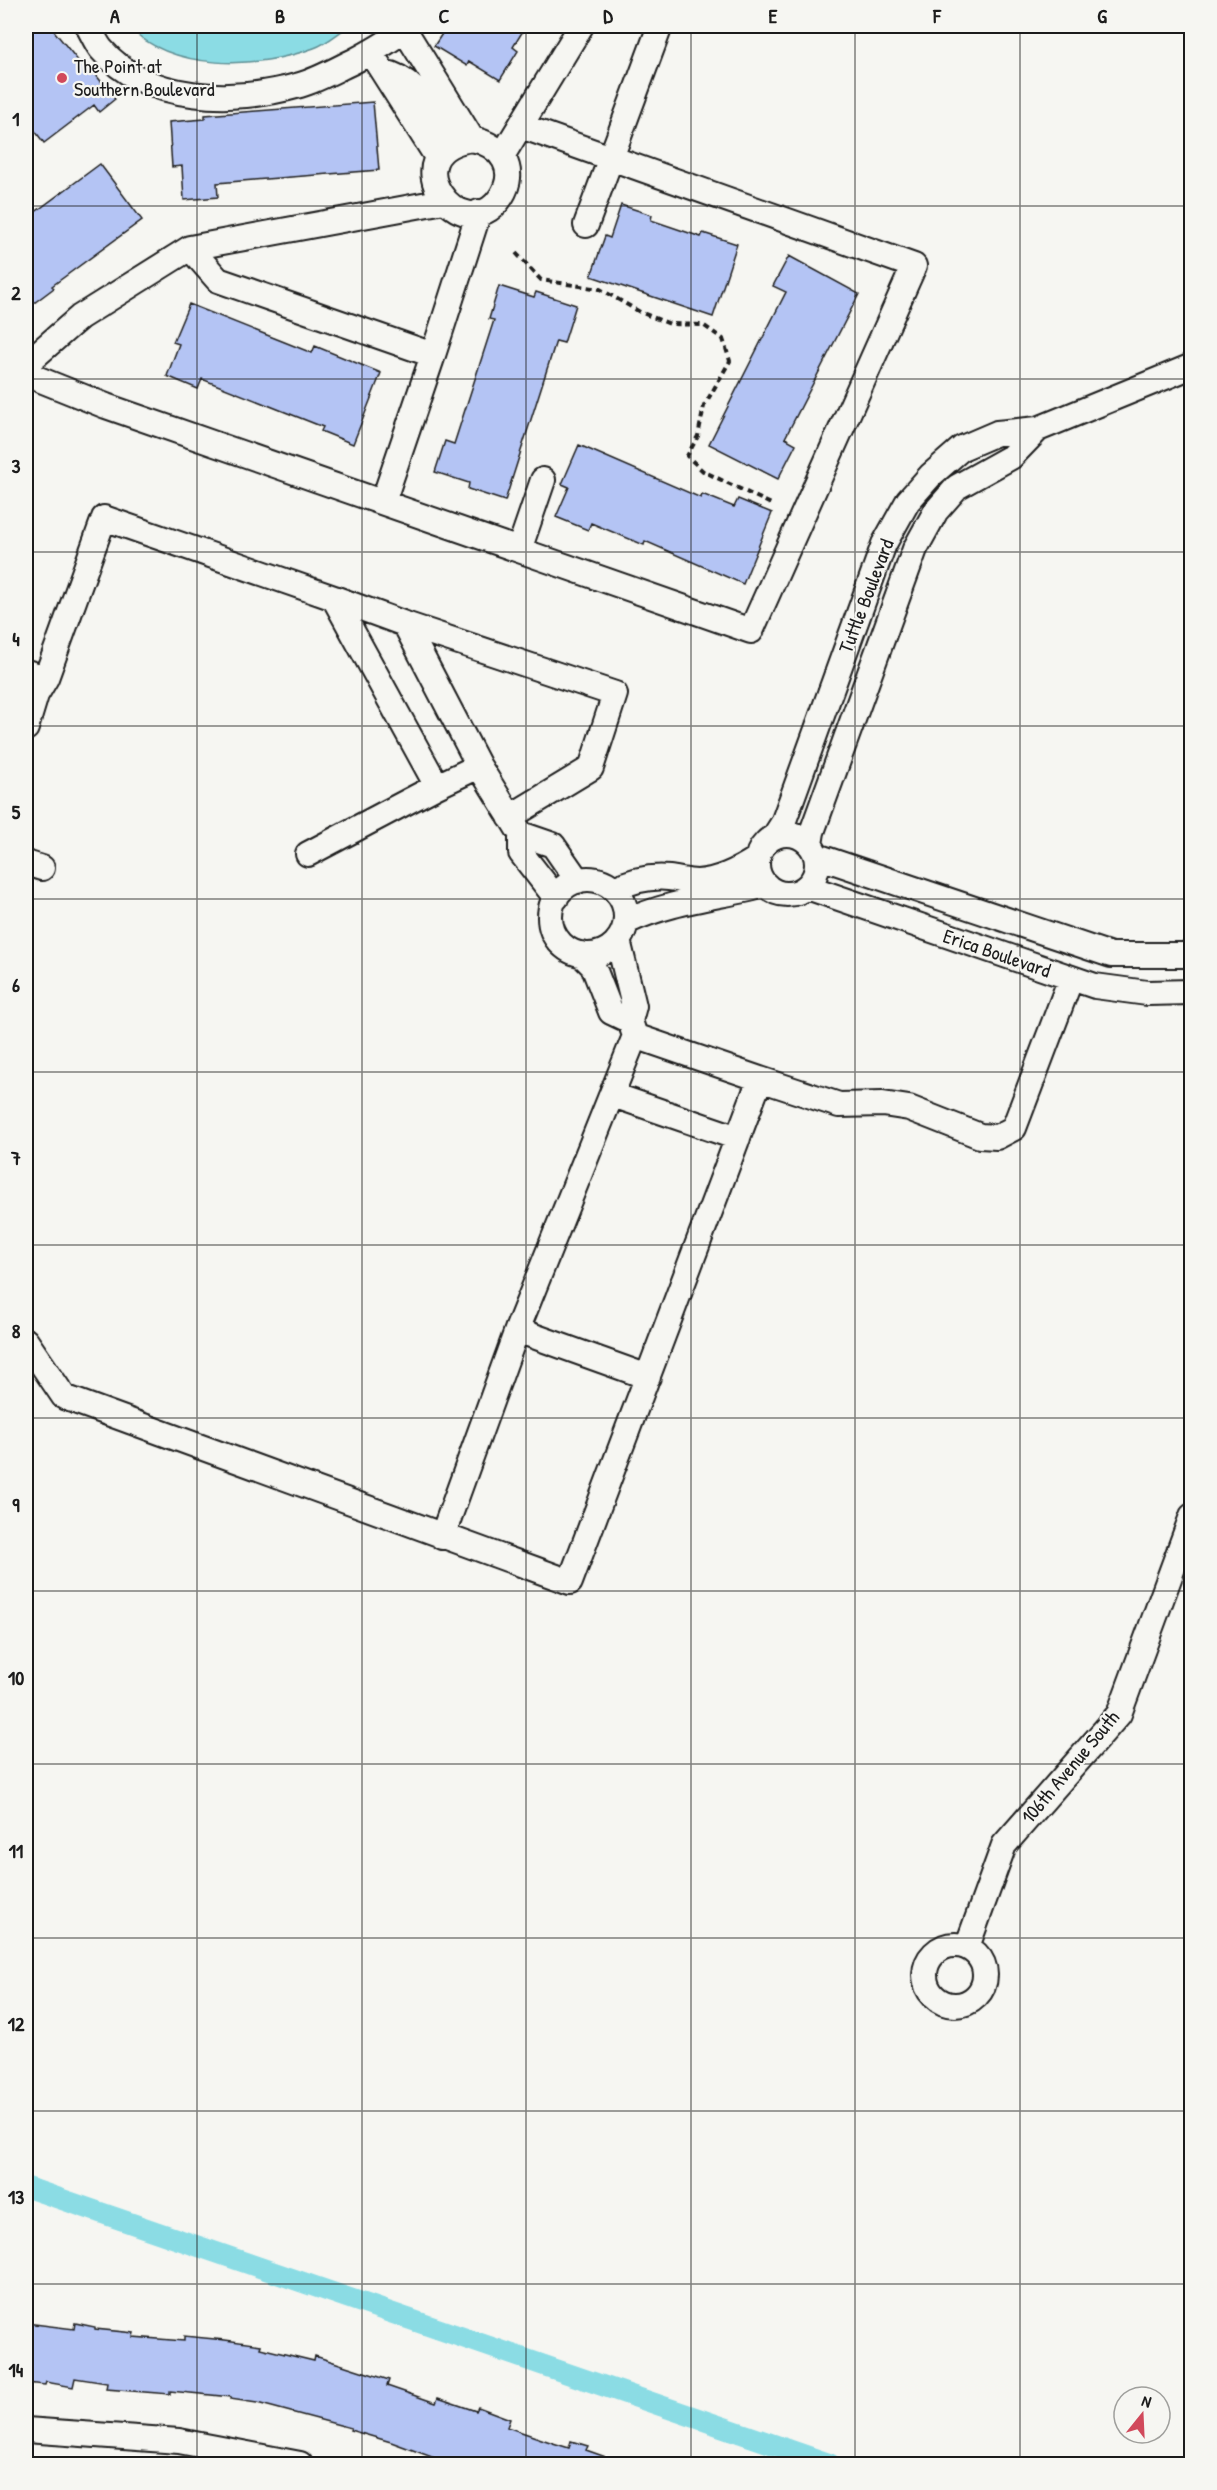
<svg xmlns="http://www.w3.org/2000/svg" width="1217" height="2490" font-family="'Patrick Hand',sans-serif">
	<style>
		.water { fill: #8bdce4; stroke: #5f8f94; stroke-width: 1.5 }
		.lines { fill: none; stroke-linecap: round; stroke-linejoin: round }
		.canal { stroke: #8bdce4; stroke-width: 21 }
		.building { fill: #b4c4f4; stroke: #1c1c1c; stroke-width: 1.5 }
		.minor-casing { stroke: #1c1c1c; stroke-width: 28 }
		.path { stroke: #1c1c1c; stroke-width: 4; stroke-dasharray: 6 4.5; stroke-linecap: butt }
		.minor { stroke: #f6f6f2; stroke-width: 24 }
		.grid { fill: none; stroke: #1c1c1c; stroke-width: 1.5; stroke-opacity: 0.55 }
		.poi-dot { fill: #d1495b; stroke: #f6f6f2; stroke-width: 2 }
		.labels { text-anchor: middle; stroke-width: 4.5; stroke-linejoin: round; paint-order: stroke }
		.poi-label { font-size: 20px; fill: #1c1c1c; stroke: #f6f6f2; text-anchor: start }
		.street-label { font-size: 20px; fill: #1c1c1c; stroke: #f6f6f2 }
		.neatline { fill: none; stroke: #1c1c1c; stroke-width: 2 }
		.grid-label { font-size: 20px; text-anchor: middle; font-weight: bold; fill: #1c1c1c }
	</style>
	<rect width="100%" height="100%" fill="#f6f6f2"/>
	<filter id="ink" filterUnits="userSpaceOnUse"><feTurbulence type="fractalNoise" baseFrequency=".0167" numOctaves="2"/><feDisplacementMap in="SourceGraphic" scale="12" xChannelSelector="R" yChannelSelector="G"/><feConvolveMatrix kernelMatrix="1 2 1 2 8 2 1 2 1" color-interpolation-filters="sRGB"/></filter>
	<g filter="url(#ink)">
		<path class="water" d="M 128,26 L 349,26 C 338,33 326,44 314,48 C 258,69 172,72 128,26 Z"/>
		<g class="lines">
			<path class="canal" d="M 26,2187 L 830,2464"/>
		</g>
		<path class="building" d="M 26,26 L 50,26 L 84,68 L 88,65 L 115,99 L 99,112 L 94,105 L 44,143 L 26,119 Z
			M 447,26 L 526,26 L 513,47 L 518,51 L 500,80 L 469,61 L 467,66 L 434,46 Z
			M 373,102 L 379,170 L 217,183 L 218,197 L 184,200 L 182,166 L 172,167 L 169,122 L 205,119 L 205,115 Z
			M 100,164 L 142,220 L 52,286 L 54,288 L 26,309 L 26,219 Z
			M 621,205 L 652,215 L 651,220 L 701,237 L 703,233 L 737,244 L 713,317 L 591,276 L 605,236 L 610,238 Z
			M 789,256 L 859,294 L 785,438 L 796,444 L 778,479 L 709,444 L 786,292 L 773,286 Z
			M 499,286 L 534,297 L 536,292 L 576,305 L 564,343 L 556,341 L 505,501 L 468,489 L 469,483 L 435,472 L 445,441 L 454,444 L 494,320 L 489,319 Z
			M 189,304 L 312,353 L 315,346 L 381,373 L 353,444 L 321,431 L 323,427 L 202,379 L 198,389 L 167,376 L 179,344 L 173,342 Z
			M 579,445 L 701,498 L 702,494 L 734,507 L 738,499 L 772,513 L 743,584 L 645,541 L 644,545 L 591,523 L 588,530 L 556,517 L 569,487 L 562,484 Z
			M 26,2323 L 74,2329 L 75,2323 L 95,2327 L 95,2329 L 134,2333 L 133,2337 L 184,2341 L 184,2336 L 225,2340 L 261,2345 L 260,2348 L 314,2361 L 315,2356 L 389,2380 L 387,2386 L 436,2403 L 438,2398 L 476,2411 L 478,2407 L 510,2419 L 507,2427 L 553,2443 L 569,2448 L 571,2441 L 588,2446 L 586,2450 L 620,2462 L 620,2464 L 451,2464 L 391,2442 L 350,2430 L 351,2428 L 257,2403 L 230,2399 L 231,2397 L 170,2391 L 170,2394 L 106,2389 L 107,2383 L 75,2378 L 73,2387 L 46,2382 L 45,2385 L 26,2383 Z"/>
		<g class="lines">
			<g class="minor-casing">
				<path id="minor" d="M 88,26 C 92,33 96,43 101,49 C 148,104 236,103 300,85 C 318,80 337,69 354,61 C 373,51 393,40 408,26
					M 404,29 L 472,139
					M 374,50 L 374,58 L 437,157
					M 391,74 C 422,85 434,119 449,146
					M 472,139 C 501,145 519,169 501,197 C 463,254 387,151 472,139 Z
					M 502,156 L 581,26
					M 586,225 L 660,26
					M 190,248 L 218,280 L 433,355 L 383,502
					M 433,355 L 479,212
					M 26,364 L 80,317 L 190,248 L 444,201
					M 26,374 L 106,406 L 751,631 L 914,266 L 521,126
					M 519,550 L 543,480
					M 405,624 L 615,694 L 591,768 L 510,817
					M 26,672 L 46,678 L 104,518 L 334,598
					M 26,728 L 36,695 L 46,678
					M 479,766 L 437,786 L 334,598 L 405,624 L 479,766 L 521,834 L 521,853 L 556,898
					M 521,834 L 553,845 L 578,881
					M757 864a30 30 0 1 1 60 0a30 30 0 1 1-60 0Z
					M 774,837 L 783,823 L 884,544 L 908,501 L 931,475 L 962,448 L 997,433 L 1038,429 L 1192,366
					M 810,844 L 812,832 L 915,549 L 936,511 L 957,487 L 1011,457 L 1038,429
					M 308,854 L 437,786
					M 817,856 L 1111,955 L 1192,955
					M 26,863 L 42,868
					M550 917a38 38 0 1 1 76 0a38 38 0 1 1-76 0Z
					M 807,887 L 1095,986 L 1147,993 L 1192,992
					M 614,889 C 631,881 649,876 669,878 C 678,879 688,882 697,882 C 720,881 740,870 758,858
					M 626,922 C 670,901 719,897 766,885
					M 618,940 L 634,1006 L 630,1021 L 635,1036
					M 581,954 L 593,966 L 611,1012 L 630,1021
					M 760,1079 L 839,1105 L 883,1104 L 909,1108 L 980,1136 L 997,1137 L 1014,1128 L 1071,978
					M 613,1095 L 738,1138
					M 517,1330 L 648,1377
					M 26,1341 L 64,1397 L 570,1582 L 760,1079 L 635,1036 L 517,1330 L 442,1537
					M925 1975a30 30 0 1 1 60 0a30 30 0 1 1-60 0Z
					M 967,1947 L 1004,1845 L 1119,1714 L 1192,1516
					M 26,2430 L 179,2441 L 300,2464"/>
			</g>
			<path class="path" d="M 516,253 L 541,280 L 600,289 L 640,312 L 670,324 L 703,325 L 723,339 L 730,361 L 704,406 L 698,436 L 687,456 L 703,471 L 773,505"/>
			<use href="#minor" class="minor"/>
		</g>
	</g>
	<path class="grid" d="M 197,26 L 197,2464M 362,26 L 362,2464M 526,26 L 526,2464M 691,26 L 691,2464M 855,26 L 855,2464M 1020,26 L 1020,2464M 26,206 L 1192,206M 26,379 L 1192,379M 26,552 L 1192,552M 26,726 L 1192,726M 26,899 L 1192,899M 26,1072 L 1192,1072M 26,1245 L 1192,1245M 26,1418 L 1192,1418M 26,1591 L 1192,1591M 26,1764 L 1192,1764M 26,1938 L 1192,1938M 26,2111 L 1192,2111M 26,2284 L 1192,2284"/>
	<circle class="poi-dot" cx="62" cy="78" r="6"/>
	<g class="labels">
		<g class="poi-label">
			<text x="74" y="73">The Point at<tspan x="74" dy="23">Southern Boulevard</tspan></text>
		</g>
		<g class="street-label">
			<text transform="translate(866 596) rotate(-69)" y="7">Tuttle Boulevard</text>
			<text transform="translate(997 953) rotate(19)" y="7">Erica Boulevard</text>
			<text transform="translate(1070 1767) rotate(-50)" y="7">106th Avenue South</text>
		</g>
	</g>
	<rect width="1217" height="2490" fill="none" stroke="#f6f6f2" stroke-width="66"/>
	<g transform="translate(1142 2415) rotate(18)"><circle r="28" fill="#f6f6f2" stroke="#9f9f9c" stroke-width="1.5"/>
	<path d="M0-4.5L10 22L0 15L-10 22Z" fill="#d1495b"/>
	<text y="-9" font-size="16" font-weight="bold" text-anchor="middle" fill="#1c1c1c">N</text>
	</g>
	<rect x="33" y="33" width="1151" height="2424" class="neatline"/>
	<g class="grid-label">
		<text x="115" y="23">A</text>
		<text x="280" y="23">B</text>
		<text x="444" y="23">C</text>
		<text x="608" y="23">D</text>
		<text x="773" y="23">E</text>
		<text x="937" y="23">F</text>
		<text x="1102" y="23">G</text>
		<text x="16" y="126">1</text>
		<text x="16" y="300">2</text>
		<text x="16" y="473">3</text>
		<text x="16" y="646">4</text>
		<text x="16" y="819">5</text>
		<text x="16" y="992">6</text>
		<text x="16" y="1165">7</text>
		<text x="16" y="1338">8</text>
		<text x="16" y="1512">9</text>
		<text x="16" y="1685">10</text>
		<text x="16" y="1858">11</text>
		<text x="16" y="2031">12</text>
		<text x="16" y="2204">13</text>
		<text x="16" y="2377">14</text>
	</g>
</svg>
